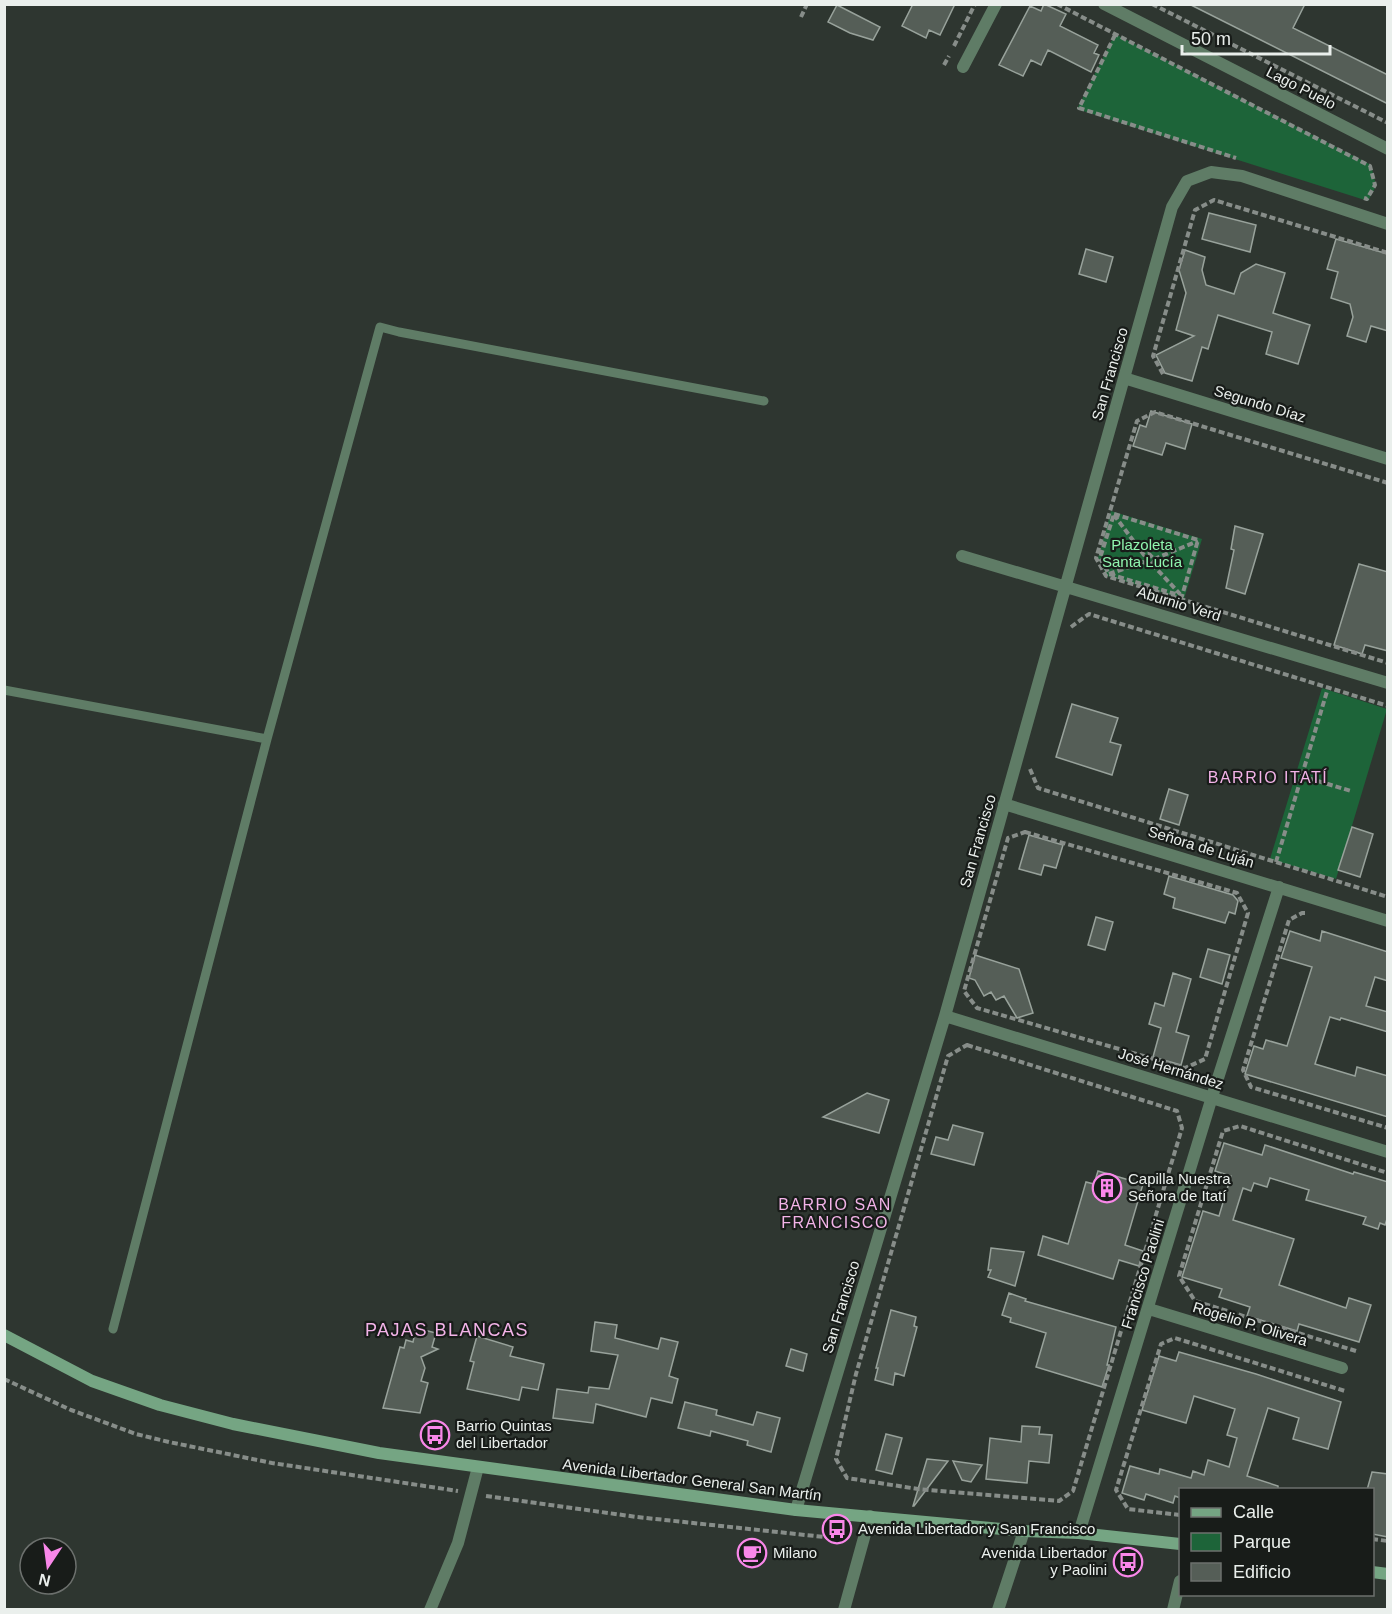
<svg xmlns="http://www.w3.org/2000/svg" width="1392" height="1614" font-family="Helvetica,sans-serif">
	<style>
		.green { fill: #1d6439 }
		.building { fill: #555e57; stroke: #98a29b; stroke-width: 1.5 }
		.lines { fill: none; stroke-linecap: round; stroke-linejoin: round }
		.path { stroke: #878d89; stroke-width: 4; stroke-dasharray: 6 3; stroke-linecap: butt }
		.lane { stroke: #5f7c66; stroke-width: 9 }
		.street { stroke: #5f7c66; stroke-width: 12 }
		.secondary { stroke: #75a583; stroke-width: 12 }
		.labels { text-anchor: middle; stroke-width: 4.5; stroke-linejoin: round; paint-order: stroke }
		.street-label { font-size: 15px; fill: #eaefec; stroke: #181c19 }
		.park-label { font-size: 15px; fill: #90f6af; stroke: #181c19 }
		.poi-label { font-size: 15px; fill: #eaefec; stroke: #181c19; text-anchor: start }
		.neighbourhood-label { font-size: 16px; letter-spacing: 1.5px; fill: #f3b3e8; stroke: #181c19 }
		.quarter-label { font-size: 18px; letter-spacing: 1.5px; fill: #f3b3e8; stroke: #181c19 }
	</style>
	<rect width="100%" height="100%" fill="#2e3630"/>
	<path class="green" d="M 1115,34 L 1371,165 L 1376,186 L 1368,201 L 1077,109 Z
		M 1111,511 L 1202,539 L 1184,599 L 1107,576 L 1098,558 Z
		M 1322,688 L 1387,709 L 1336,879 L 1270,859 Z"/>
	<path class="building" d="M 913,4 L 955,4 L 940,35 L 929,30 L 926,38 L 902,26 Z
		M 1044,4 L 1066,14 L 1060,26 L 1098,45 L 1094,53 L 1099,55 L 1091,72 L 1048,50 L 1041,65 L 1031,60 L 1023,76 L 999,65 L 1030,6 L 1041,11 Z
		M 1189,4 L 1305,4 L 1293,28 L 1388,75 L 1388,104 Z
		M 837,5 L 880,27 L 873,40 L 850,33 L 828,22 Z
		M 1209,213 L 1256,225 L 1250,252 L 1202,239 Z
		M 1336,239 L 1388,254 L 1388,331 L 1371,326 L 1366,342 L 1347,336 L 1353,317 L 1350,304 L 1331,298 L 1338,272 L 1327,269 Z
		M 1086,249 L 1113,257 L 1106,282 L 1079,274 Z
		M 1185,250 L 1205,257 L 1202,270 L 1206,285 L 1234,294 L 1241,273 L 1256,264 L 1285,273 L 1273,313 L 1310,325 L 1298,364 L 1266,354 L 1272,332 L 1218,315 L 1208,349 L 1202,347 L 1192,381 L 1165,373 L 1156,355 L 1194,336 L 1176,330 L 1186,293 L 1179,270 Z
		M 1151,411 L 1192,424 L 1185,449 L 1166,443 L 1162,455 L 1133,446 L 1140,425 L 1146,427 Z
		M 1235,526 L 1263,534 L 1245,594 L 1226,588 L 1234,550 L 1231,549 Z
		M 1359,564 L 1388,572 L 1388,651 L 1365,645 L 1362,654 L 1334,645 Z
		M 1072,704 L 1118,718 L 1110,742 L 1121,745 L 1112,775 L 1056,757 Z
		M 1169,789 L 1188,795 L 1179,825 L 1160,819 Z
		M 1352,827 L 1373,834 L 1360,877 L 1338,870 Z
		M 1029,835 L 1063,845 L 1056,868 L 1044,865 L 1041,875 L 1019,869 Z
		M 1169,876 L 1233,895 L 1238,901 L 1235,914 L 1229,912 L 1225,923 L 1173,908 L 1175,898 L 1164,894 Z
		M 1096,917 L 1113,922 L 1105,950 L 1088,945 Z
		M 1290,931 L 1320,941 L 1322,931 L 1388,952 L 1388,981 L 1375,977 L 1366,1006 L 1388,1012 L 1388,1032 L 1341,1018 L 1340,1020 L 1330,1017 L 1315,1064 L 1355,1076 L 1357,1067 L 1388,1076 L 1388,1117 L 1245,1074 L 1254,1046 L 1263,1049 L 1266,1040 L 1287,1046 L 1312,967 L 1281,958 Z
		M 1208,949 L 1230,955 L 1222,984 L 1200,977 Z
		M 975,955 L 1019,969 L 1033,1013 L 1017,1018 L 1004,996 L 996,1000 L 991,992 L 984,996 L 975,980 L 969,978 Z
		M 1173,973 L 1191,979 L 1176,1032 L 1189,1036 L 1181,1065 L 1153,1057 L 1161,1028 L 1149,1024 L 1155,1003 L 1164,1006 Z
		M 867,1093 L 889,1100 L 879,1133 L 823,1117 Z
		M 953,1125 L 983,1133 L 974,1165 L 931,1154 L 936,1137 L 948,1140 Z
		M 1224,1143 L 1262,1155 L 1265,1145 L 1353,1174 L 1354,1172 L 1388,1182 L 1388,1216 L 1385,1225 L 1380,1223 L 1378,1229 L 1363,1224 L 1366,1217 L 1306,1200 L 1309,1190 L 1270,1178 L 1267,1187 L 1254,1183 L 1251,1191 L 1243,1188 L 1233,1220 L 1294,1239 L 1279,1285 L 1346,1308 L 1349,1298 L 1371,1305 L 1359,1342 L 1299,1324 L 1297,1331 L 1247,1316 L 1250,1307 L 1219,1297 L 1222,1289 L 1182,1277 L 1203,1211 L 1219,1216 L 1231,1176 L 1215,1171 Z
		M 1098,1171 L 1143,1184 L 1125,1245 L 1143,1251 L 1139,1266 L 1119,1260 L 1113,1279 L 1038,1255 L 1043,1236 L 1068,1244 L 1086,1182 L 1094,1184 Z
		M 991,1248 L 1024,1252 L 1015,1286 L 988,1277 L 991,1270 L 988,1270 Z
		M 1009,1293 L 1026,1299 L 1025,1301 L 1116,1327 L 1107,1365 L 1109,1365 L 1102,1387 L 1036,1367 L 1046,1333 L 1010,1322 L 1011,1318 L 1002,1315 Z
		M 891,1310 L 916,1317 L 914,1326 L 917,1327 L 904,1376 L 895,1373 L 893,1385 L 875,1380 L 878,1368 L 876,1368 Z
		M 595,1322 L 617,1325 L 615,1338 L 658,1349 L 661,1338 L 678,1342 L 669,1376 L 678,1379 L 672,1403 L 651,1398 L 646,1417 L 596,1404 L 593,1423 L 553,1418 L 557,1389 L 588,1393 L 589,1387 L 609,1389 L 618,1355 L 591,1351 Z
		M 416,1328 L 436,1333 L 432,1347 L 438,1349 L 421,1357 L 425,1368 L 421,1381 L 428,1383 L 420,1413 L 383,1408 L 400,1347 L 404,1348 L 406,1340 L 413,1342 Z
		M 477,1336 L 513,1347 L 510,1356 L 544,1364 L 538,1390 L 522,1387 L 519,1400 L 467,1389 L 474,1362 L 470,1361 Z
		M 791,1349 L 807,1354 L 803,1371 L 786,1366 Z
		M 1179,1352 L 1256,1374 L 1341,1402 L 1328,1449 L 1293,1439 L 1299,1418 L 1268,1408 L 1247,1476 L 1278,1486 L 1278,1490 L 1180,1490 L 1180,1498 L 1175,1496 L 1173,1503 L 1146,1494 L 1144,1500 L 1122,1493 L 1130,1466 L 1159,1474 L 1160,1469 L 1191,1478 L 1193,1471 L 1204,1475 L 1208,1460 L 1229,1467 L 1237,1438 L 1227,1435 L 1235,1409 L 1194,1396 L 1186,1423 L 1142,1410 L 1159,1356 L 1176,1361 Z
		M 685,1402 L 717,1410 L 716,1415 L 753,1425 L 757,1412 L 780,1418 L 771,1452 L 747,1445 L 748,1441 L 711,1431 L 710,1436 L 678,1428 Z
		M 1022,1426 L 1040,1427 L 1039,1434 L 1052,1435 L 1049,1463 L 1029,1461 L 1027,1483 L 986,1479 L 990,1438 L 1021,1442 Z
		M 886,1434 L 902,1438 L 892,1474 L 876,1470 Z
		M 927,1459 L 948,1461 L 914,1506 L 913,1506 Z
		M 953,1461 L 982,1465 L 971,1482 L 962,1480 Z
		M 1372,1472 L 1388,1474 L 1388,1537 L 1372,1534 L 1372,1490 L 1367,1490 Z"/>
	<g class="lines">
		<path class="path" d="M 1057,4 L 1370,166 L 1375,185 L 1367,199 L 1364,198
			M 1152,4 L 1388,123
			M 763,5 L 763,4
			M 801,17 L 807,4
			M 1115,35 L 1079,108 L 1236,158
			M 954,46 L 975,4
			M 944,65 L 949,56
			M 1163,374 L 1153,356 L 1195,210 L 1214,200 L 1388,253
			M 1388,483 L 1155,412 L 1137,421 L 1096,558 L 1106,576 L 1388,663
			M 1114,514 L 1198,540 L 1182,596 L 1109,574 L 1100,558 Z
			M 1154,559 L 1198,541
			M 1152,564 L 1180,594
			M 1109,574 L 1143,562 L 1150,565 L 1154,562 L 1154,559 L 1149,554 L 1144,555 L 1114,515
			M 1071,627 L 1089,614 L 1388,706
			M 1030,769 L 1038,788 L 1388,897
			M 1301,776 L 1351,791
			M 1025,832 L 1237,893 L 1248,913 L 1205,1059 L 1185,1068 L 977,1008 L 964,991 L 1008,838 Z
			M 1276,862 L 1328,688
			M 1305,913 L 1302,913 L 1289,920 L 1243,1070 L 1251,1087 L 1388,1128
			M 967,1045 L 1177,1111 L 1182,1128 L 1073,1491 L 1059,1501 L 918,1489 L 847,1478 L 836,1459 L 856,1374 L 948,1056 Z
			M 1356,1351 L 1195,1301 L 1179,1276 L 1223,1131 L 1240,1126 L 1388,1173
			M 4,1379 L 71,1410 L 136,1434 L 169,1442 L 272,1463 L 458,1491
			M 486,1496 L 637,1517 L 843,1539
			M 1180,1515 L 1128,1509 L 1116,1490 L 1161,1344 L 1175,1338 L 1345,1391
			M 1372,1539 L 1388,1541"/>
		<path class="lane" d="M 4,690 L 267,739
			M 113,1329 L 267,739 L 380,327 L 399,332 L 764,401"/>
		<path class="street" d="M 1104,4 L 1388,149
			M 963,67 L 996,4
			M 1124,378 L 1388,459
			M 962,556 L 1388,683
			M 1004,804 L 1388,921
			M 945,1016 L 1388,1152
			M 1149,1309 L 1342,1368
			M 796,1510 L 945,1016 L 1172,207 L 1187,181 L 1211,172 L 1242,176 L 1388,224
			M 1079,1533 L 1212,1097 L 1279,887
			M 430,1610 L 458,1543 L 478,1467
			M 844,1610 L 870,1516
			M 998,1610 L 1024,1531
			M 1173,1610 L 1180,1581"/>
		<path class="secondary" d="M 4,1335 L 92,1381 L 160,1405 L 233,1424 L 379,1453 L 796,1510 L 1024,1531 L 1079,1533 L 1180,1544
			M 1372,1572 L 1388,1574"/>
	</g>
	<defs>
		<g id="building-ring" transform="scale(1.5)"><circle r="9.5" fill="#181c19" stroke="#f987e9" stroke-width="1.5"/><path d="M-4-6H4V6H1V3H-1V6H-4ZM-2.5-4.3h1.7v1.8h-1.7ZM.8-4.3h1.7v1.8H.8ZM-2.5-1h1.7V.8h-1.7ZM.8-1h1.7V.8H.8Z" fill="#f987e9"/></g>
		<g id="bus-ring" transform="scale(1.5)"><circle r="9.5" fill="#181c19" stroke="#f987e9" stroke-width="1.5"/><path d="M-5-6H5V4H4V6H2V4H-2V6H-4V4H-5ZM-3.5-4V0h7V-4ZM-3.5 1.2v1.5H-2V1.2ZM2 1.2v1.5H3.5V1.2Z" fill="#f987e9"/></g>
		<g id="cafe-ring" transform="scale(1.5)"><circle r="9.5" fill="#181c19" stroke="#f987e9" stroke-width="1.5"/><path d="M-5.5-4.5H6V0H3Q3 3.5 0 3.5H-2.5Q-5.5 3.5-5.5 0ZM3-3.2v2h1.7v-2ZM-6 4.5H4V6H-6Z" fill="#f987e9"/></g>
	</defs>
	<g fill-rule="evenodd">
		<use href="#building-ring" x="1107" y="1188"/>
		<use href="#bus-ring" x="435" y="1435"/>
		<use href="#bus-ring" x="837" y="1529"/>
		<use href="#cafe-ring" x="752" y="1553"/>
		<use href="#bus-ring" x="1128" y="1562"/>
	</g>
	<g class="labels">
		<g class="street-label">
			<text transform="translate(1301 88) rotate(27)" y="5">Lago Puelo</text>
			<text transform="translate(1110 374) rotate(-74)" y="5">San Francisco</text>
			<text transform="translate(1260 404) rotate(17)" y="5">Segundo Díaz</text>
			<text transform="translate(1179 604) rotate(17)" y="5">Aburnio Verd</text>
			<text transform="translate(978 841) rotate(-74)" y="5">San Francisco</text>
			<text transform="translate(1201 847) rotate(17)" y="5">Señora de Luján</text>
			<text transform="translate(1171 1069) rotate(17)" y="5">José Hernández</text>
			<text transform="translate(1143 1274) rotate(-73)" y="5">Francisco Paolini</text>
			<text transform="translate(841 1307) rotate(-73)" y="5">San Francisco</text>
			<text transform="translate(1250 1324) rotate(17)" y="5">Rogelio P. Olivera</text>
			<text transform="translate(692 1480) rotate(7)" y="5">Avenida Libertador General San Martín</text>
		</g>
		<g class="park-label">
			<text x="1142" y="550">Plazoleta<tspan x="1142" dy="17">Santa Lucía</tspan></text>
		</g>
		<g class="poi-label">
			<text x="1128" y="1184">Capilla Nuestra<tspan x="1128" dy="17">Señora de Itatí</tspan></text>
			<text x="456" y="1431">Barrio Quintas<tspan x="456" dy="17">del Libertador</tspan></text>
			<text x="858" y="1534">Avenida Libertador y San Francisco</text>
			<text x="773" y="1558">Milano</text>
			<text x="1107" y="1558" text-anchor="end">Avenida Libertador<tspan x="1107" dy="17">y Paolini</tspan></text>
		</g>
		<g class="neighbourhood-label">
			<text x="1268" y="783">BARRIO ITATÍ</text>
			<text x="835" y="1210">BARRIO SAN<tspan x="835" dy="18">FRANCISCO</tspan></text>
		</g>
		<g class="quarter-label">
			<text x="447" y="1336">PAJAS BLANCAS</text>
		</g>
	</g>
	<rect width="1392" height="1614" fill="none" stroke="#eaefec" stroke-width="12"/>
	<rect x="1179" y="1488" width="195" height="108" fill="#181c19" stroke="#6c706d" stroke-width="1.5"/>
	<rect x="1191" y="1508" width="30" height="9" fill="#75a583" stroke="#6c706d" stroke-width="1.5"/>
	<text x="1233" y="1518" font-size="18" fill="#eaefec">Calle</text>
	<rect x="1191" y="1533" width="30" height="18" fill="#1d6439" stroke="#6c706d" stroke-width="1.5"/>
	<text x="1233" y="1548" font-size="18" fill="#eaefec">Parque</text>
	<rect x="1191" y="1563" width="30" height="18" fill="#555e57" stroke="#6c706d" stroke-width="1.5"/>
	<text x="1233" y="1578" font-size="18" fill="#eaefec">Edificio</text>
	<g transform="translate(48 1566) rotate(193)"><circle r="28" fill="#181c19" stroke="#6c706d" stroke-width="1.5"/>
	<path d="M0-4.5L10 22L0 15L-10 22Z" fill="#f987e9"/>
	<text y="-9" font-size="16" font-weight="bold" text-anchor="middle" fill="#eaefec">N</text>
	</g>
	<path d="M1182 45v9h148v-9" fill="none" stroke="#eaefec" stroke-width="3"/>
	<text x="1191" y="45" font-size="18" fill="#eaefec" stroke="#181c19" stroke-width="4.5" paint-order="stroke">50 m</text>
</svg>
